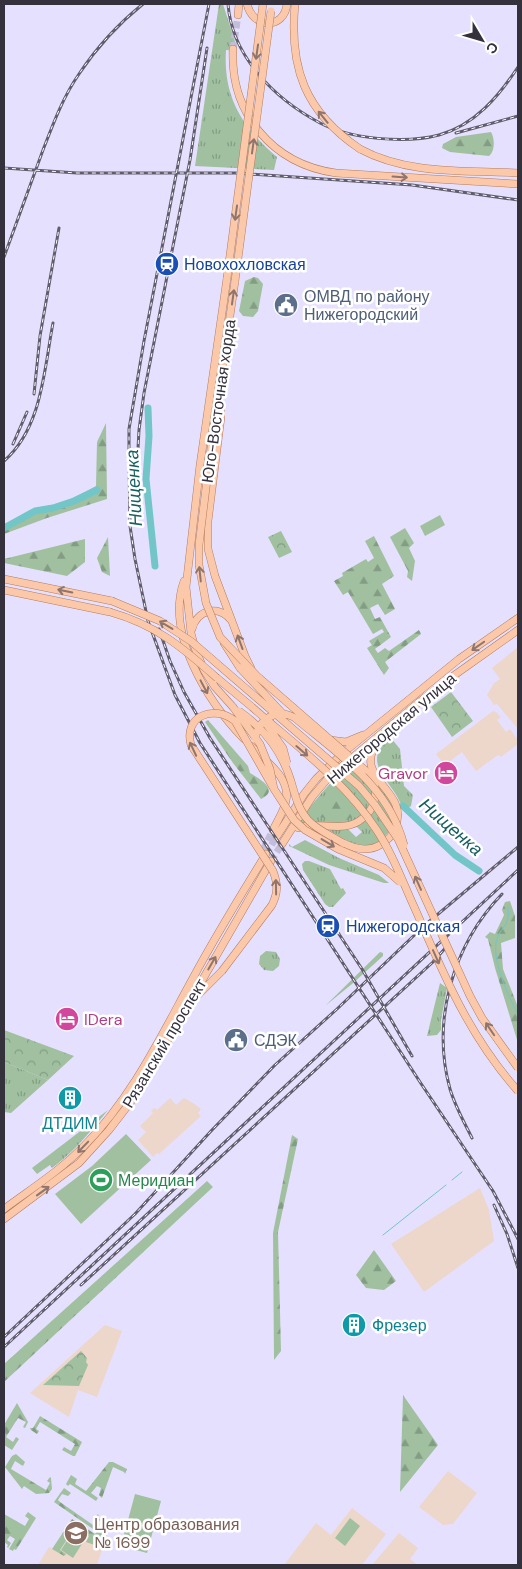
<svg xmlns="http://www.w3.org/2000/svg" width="522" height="1569" font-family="'DM Sans',sans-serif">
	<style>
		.education { fill: #edd6ca }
		.grass { fill: url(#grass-tufts) }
		.forest { fill: url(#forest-firs) }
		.park { fill: url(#park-crowns) }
		.pitch { fill: #a0c0a0 }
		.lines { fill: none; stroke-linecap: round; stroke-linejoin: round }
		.stream { stroke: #72c6c8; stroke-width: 1 }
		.river { stroke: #72c6c8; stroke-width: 7 }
		.primary-tunnel { stroke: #c2bdd8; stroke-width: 7; stroke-dasharray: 7 3.5; stroke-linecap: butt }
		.primary-casing { stroke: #b37c5f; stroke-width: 8 }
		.primary { stroke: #fbc9aa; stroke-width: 7 }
		.rail-casing { stroke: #615d6e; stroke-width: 3 }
		.rail { stroke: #fff; stroke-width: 1; stroke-dasharray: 4; stroke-linecap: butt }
		.primary-bridge-casing { stroke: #b37c5f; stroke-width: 8; stroke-linecap: butt }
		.primary-bridge { stroke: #fbc9aa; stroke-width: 7 }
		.oneway { stroke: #8e756e }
		.labels { text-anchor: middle; stroke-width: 5; stroke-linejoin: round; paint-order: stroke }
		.transit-label { font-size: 16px; fill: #164399; stroke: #fff; text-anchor: start }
		.service-label { font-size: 16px; fill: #4e5e75; stroke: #fff; text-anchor: start }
		.street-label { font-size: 16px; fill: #34313d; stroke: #fff }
		.hotel-label { font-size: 16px; fill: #b23c85; stroke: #fff; text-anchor: end }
		.culture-label { font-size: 16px; fill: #0d838f; stroke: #fff }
		.leisure-label { font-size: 16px; fill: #27864d; stroke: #fff; text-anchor: start }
		.education-label { font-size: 16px; fill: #785e54; stroke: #fff; text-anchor: start }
		.water-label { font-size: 18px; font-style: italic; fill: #175e60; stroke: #fff }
	</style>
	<defs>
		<pattern id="grass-tufts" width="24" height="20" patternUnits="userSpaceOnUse" patternTransform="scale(1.25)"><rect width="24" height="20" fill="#a0c0a0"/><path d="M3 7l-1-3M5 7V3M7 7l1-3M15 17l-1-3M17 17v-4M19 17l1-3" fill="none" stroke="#839d84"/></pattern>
		<pattern id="forest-firs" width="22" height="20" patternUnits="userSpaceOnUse" patternTransform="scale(1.25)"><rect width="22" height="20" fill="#a0c0a0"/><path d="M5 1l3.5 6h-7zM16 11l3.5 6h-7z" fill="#839d84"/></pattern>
		<pattern id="park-crowns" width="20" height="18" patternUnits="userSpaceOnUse" patternTransform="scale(1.25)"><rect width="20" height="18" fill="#a0c0a0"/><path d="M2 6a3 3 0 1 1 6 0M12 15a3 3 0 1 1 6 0" fill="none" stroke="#839d84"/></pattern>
	</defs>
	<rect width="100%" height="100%" fill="#e6e0ff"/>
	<path class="education" d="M 518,647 L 518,729 L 497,704 L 494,705 L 487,695 L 494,683 L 500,679 L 492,668 Z
		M 493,711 L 496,712 L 501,717 L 497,720 L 506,732 L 510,729 L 518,740 L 518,744 L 501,757 L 498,755 L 476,771 L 462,752 L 445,765 L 436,754 Z
		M 170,1098 L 176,1105 L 184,1098 L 193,1103 L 201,1109 L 198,1113 L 201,1116 L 159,1154 L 157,1153 L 153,1157 L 138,1140 L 146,1132 L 140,1126 L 153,1113 L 151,1111 L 154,1108 L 157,1110 Z
		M 480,1188 L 489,1210 L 494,1241 L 424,1292 L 391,1244 Z
		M 105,1325 L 122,1331 L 97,1397 L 78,1390 L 69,1417 L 30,1393 Z
		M 448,1471 L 477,1493 L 453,1524 L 443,1525 L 419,1507 Z
		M 352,1508 L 386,1534 L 362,1565 L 284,1565 L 316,1523 L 331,1535 Z
		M 71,1522 L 104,1544 L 97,1565 L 38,1565 L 49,1547 L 53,1549 Z
		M 399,1533 L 418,1548 L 410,1559 L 418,1565 L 372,1565 Z"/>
	<path class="grass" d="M 219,4 L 223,4 L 237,48 L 237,51 L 226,50 C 223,97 242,127 277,157 L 274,170 L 195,166 Z
		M 391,738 L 400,749 L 404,786 L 413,795 L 411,806 L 403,811 C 397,782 356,764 391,738 Z
		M 352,762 L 373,790 C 369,832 329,824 298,825 L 297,824 C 315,800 330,782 352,762 Z
		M 376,781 C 382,789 390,798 393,807 C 399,828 379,850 358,845 C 347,842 336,834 327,829 L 348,829 L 356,837 L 362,832 L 356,826 L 367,818 Z
		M 305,840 L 339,858 L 379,875 L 389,883 L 384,883 L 329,865 L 289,846 L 289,844 L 292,847 Z
		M 305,861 L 309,861 L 330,869 L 341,889 L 343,888 L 346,893 L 333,907 L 329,907 L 325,904 L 303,870 L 302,864 Z
		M 266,951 L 276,952 L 280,959 L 279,966 L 273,971 L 264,970 L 259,964 L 260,956 Z
		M 380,952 L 383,953 L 383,956 L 352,984 L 325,1006 Z
		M 440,983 L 447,988 L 441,1020 L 441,1030 L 437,1035 L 427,1036 Z
		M 4,1062 L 48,1080 L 11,1113 L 4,1112 Z
		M 108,1110 C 90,1132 74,1152 52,1168 L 50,1165 L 37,1174 L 32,1168 Z"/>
	<path class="forest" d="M 491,132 C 495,139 495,151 489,156 L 450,152 L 442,148 L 443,144 L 456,137 Z
		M 254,277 L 258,278 L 263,284 L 258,311 L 253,317 L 243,316 L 239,311 L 245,281 Z
		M 106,423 L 107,499 L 47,518 L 4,534 L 4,525 L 74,498 L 96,486 L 97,442 Z
		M 405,528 L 414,543 L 409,548 L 415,561 L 412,581 L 407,577 L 408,571 L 390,537 Z
		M 374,536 L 394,576 L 382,584 L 395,609 L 385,615 L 378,604 L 370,608 L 375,619 L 380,617 L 391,637 L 375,649 L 378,653 L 385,648 L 389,651 L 419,630 L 421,634 L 385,662 L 389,668 L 384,675 L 367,648 L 372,645 L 369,641 L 384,632 L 382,629 L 373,634 L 348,592 L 343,595 L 334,581 L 343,576 L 342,573 L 366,559 L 368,562 L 374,558 L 365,541 Z
		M 108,537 L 110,576 L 102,572 L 97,558 Z
		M 85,539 L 85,562 L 67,576 L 4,563 L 4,559 Z
		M 208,720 L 248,766 L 250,773 C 260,779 280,790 261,799 L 233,763 L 205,722 Z
		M 331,787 L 343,799 L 345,809 L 353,812 L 353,816 L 347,820 L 341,820 L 342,815 L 337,810 L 334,811 L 334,818 L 330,821 L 319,816 L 328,811 Z
		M 510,901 L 515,916 L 515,938 L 501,943 L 503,969 L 518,1007 L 518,1043 L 495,968 L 488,939 L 485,937 L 490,932 L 495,934 L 504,915 L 502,910 L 505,902 Z
		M 292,1135 L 298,1139 L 278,1232 L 281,1351 L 274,1360 L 273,1233 Z
		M 207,1181 L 213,1187 L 4,1382 L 4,1364 Z
		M 374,1250 L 396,1281 L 384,1290 L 366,1288 L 356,1275 Z
		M 403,1395 L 438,1445 L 400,1492 Z
		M 17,1403 L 28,1422 L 25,1428 L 23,1427 L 26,1422 L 18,1418 L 6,1437 L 13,1442 L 16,1437 L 19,1439 L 12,1450 L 4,1445 L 4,1425 Z
		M 40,1416 L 82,1442 L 75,1456 L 73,1456 L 62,1450 L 64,1447 L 71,1451 L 75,1444 L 40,1422 L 36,1429 L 39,1431 L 37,1434 L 31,1430 L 30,1428 L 33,1428 Z
		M 16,1454 L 25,1462 L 23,1466 L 15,1461 L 11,1469 L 46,1490 L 50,1483 L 47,1481 L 50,1477 L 51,1478 L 52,1489 L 49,1493 L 36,1494 L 24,1486 L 22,1489 L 5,1467 L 12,1456 Z
		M 109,1462 L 113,1462 L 127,1469 L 125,1474 L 124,1472 L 113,1467 L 102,1498 L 99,1495 L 101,1488 L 97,1486 L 91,1493 L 98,1498 L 96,1501 L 70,1484 L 68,1486 L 66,1484 L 71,1475 L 77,1479 L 75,1484 L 86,1491 Z
		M 64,1488 L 71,1493 L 68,1496 L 62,1494 L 58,1500 L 60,1502 L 93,1525 L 98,1518 L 96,1516 L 98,1514 L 100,1520 L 93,1529 L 54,1502 Z
		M 28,1512 L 36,1518 L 16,1550 L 14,1549 L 13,1551 L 9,1549 L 15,1539 L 10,1536 L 7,1540 L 11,1543 L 8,1548 L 7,1547 L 8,1545 L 4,1542 L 4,1514 L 25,1526 L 29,1519 L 25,1516 Z
		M 72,1519 L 95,1534 L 97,1532 L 101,1533 L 105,1526 L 103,1522 L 110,1526 L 103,1548 L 86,1542 L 89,1536 L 75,1527 L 60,1550 L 66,1554 L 64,1556 L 52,1549 Z"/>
	<path class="park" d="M 281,531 L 292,552 L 279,558 L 268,537 Z
		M 451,692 L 473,721 L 452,737 L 431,707 Z
		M 4,1030 L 74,1056 L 48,1080 L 4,1062 Z
		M 81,1351 L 87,1358 L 86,1362 L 88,1365 L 79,1386 L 43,1385 Z"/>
	<path class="pitch" d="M 440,515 L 445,525 L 425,536 L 420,526 Z
		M 126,1134 L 151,1160 L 81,1224 L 55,1194 L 92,1166 Z
		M 135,1494 L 161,1501 L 147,1553 L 121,1546 Z
		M 350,1518 L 360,1526 L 345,1546 L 335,1538 Z
		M 75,1528 L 87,1536 L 73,1558 L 61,1550 Z"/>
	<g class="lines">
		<path class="stream" d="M 508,907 C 510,927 502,925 497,939 C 490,957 509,998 518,1014
			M 452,1180 L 462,1172
			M 383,1235 L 446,1185"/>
		<path class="river" d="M 148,408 L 149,436 L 146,479 L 155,566
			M 4,528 L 35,511 L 53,508 L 74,501 L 97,490
			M 403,806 L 455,855 L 479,871"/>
		<path class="primary-tunnel" d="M 233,49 L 238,15
			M 263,850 L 273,830
			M 266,854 L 277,836
			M 271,861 L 282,844"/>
		<g class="primary-casing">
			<path id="primary" d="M 247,4 C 253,29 284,30 287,4
				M 238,15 L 239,4
				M 233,49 C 230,113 272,164 336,173 L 518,184
				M 360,149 C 408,175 465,170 518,173
				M 227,278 L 200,465 L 186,587 L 191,633 L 195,648 L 204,670 L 215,687 L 233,707
				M 219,389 L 221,417 L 208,521 L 208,549 L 215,576 L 245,656 L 251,668
				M 219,392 L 235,281
				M 209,463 L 217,403
				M 4,579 L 112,601
				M 184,581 C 165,634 208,702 244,739
				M 4,590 L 110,612
				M 192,629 C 197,610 218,604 231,620
				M 224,643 L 240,668
				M 217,678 L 252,707
				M 330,740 L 346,742 L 363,735
				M 251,746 C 265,761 291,777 286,801 C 284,811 277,821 273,830
				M 298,828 C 320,820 344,835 363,818 C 368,814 372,809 374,802 C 378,789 374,780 365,770
				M 277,836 L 304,794 L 316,779 L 343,753 L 459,659 L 518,618
				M 343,843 C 355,849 368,852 380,845 C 387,841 393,835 395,828 C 407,799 377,788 371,765 C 369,754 375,745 381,737
				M 282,844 L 312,797 L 330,776 L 418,703 L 456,674 L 518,630
				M 195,998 L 222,971
				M 4,1209 C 31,1189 61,1170 84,1146 C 132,1098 161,1036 193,978 C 216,935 241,895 266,854
				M 4,1219 L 79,1163 L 109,1130 L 136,1095 L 271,861"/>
		</g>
		<use href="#primary" class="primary"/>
		<g class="rail-casing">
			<path id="rail" d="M 209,4 L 144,341 L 129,429 L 129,459 L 130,526 L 135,559 L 148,621 L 175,695 L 200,743 L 420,1082 L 493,1191 L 518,1239
				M 228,4 C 232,57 275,99 320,123 C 350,139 405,144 439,135 C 475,125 499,96 518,67
				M 456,133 L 518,116
				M 4,168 L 77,173 L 235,173 L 412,185 L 518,200
				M 4,257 C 17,221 30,185 43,150 C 53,124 63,97 79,74 C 97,47 118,24 143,4
				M 34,394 L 40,336 L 59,228
				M 13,444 L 27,412
				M 4,461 C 42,428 44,370 53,323
				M 136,484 L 139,430 L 144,393 L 190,160 L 207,48
				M 159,629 L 170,661 L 184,692 L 210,738 L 362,969 L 412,1056
				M 472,1138 C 464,1122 455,1106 450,1089 C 431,1020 453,945 502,894
				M 494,1205 L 507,1234 L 518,1268
				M 81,1285 L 433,962 L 448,945
				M 4,1337 L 135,1214 L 212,1130 L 275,1065 L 337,1009 L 425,925 L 518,847
				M 4,1347 L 518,870"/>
		</g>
		<use href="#rail" class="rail"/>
		<g class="primary-bridge-casing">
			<path id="primary-bridge" d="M 295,4 C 289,68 305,112 360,149
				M 227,278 L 263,4
				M 235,281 L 271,11
				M 209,463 L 199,545 L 199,565 L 206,603 L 220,637 L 257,676 L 365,770
				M 112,601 L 160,621 L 192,642 L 359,786 L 375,805 L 398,839 L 470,996 L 482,1018 L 518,1068
				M 110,612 C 156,625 182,647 217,678
				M 240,668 L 284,715
				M 233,707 L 260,744 L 270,769 L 274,789 L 294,820 L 305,830 L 338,849 L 384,868 L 400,882
				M 252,707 C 295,745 344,780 376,829 C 393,854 403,883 416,911 C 445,977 469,1036 518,1091
				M 239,711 C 265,729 282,752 291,781 C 295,795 298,809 308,820 C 317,830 332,836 343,843
				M 267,725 L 283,748 L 287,763
				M 255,739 C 258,720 276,707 295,718 C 339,755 389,786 404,845
				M 222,971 L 272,905 C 278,893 278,884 273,871 L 191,745 C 183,716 214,704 235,721 L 274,789"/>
		</g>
		<use href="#primary-bridge" class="primary-bridge"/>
	</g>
	<defs><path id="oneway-shaft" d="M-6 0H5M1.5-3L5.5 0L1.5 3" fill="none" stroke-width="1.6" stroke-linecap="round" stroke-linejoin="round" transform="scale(1.25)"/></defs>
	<g class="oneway">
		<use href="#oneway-shaft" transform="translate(257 52) rotate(98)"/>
		<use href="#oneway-shaft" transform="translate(323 117) rotate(-129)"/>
		<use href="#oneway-shaft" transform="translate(253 146) rotate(-82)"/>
		<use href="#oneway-shaft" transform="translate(400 177) rotate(4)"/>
		<use href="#oneway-shaft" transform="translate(236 213) rotate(98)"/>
		<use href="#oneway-shaft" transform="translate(233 297) rotate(-82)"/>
		<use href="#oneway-shaft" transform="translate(200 574) rotate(-96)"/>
		<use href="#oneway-shaft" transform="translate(65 591) rotate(-168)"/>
		<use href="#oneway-shaft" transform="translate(166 625) rotate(-149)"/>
		<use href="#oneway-shaft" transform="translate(240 642) rotate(-110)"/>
		<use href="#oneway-shaft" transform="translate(478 646) rotate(145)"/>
		<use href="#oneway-shaft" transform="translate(204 687) rotate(62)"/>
		<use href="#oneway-shaft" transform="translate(193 749) rotate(-115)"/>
		<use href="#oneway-shaft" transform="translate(302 751) rotate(41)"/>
		<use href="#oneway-shaft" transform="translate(328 843) rotate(31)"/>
		<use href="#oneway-shaft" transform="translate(418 883) rotate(-114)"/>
		<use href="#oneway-shaft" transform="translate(276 887) rotate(-91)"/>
		<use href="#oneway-shaft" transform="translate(436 957) rotate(66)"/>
		<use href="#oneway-shaft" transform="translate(212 963) rotate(-60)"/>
		<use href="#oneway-shaft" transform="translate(490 1029) rotate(-124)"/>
		<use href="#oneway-shaft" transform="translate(83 1147) rotate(134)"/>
		<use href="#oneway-shaft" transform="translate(43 1191) rotate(-36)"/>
	</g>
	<defs>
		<g id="station-disc" transform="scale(1.25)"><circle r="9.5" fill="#1a4fb4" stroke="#fff"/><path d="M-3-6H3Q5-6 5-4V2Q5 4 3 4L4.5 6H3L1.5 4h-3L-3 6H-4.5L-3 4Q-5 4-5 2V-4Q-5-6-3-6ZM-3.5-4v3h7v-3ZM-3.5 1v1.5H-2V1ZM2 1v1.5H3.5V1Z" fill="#fff"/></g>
		<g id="civic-disc" transform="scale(1.25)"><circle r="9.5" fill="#5c6f8a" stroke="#fff"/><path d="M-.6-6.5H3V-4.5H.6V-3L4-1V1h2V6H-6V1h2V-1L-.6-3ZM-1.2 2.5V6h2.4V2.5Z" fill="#fff"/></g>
		<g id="hotel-disc" transform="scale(1.25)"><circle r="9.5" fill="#d1479c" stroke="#fff"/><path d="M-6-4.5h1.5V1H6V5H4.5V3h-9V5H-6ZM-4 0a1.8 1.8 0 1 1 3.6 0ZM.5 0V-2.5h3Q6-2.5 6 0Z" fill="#fff"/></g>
		<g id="building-disc" transform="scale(1.25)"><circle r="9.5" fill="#0f9aa8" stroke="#fff"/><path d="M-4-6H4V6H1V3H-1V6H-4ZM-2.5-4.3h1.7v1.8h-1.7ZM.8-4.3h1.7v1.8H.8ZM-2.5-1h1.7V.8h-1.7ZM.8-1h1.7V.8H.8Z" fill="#fff"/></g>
		<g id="stadium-disc" transform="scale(1.25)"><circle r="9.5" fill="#2e9e5b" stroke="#fff"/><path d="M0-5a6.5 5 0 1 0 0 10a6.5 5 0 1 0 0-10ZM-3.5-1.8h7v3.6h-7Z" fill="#fff"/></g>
		<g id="school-disc" transform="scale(1.25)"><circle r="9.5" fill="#8d6e63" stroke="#fff"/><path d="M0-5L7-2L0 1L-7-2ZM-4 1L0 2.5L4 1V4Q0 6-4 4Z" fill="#fff"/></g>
	</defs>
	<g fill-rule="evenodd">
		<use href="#station-disc" x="167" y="264"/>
		<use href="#civic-disc" x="286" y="305"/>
		<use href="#hotel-disc" x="446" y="773"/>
		<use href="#station-disc" x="328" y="926"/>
		<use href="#hotel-disc" x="67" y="1019"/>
		<use href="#civic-disc" x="236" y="1040"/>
		<use href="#building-disc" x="70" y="1098"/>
		<use href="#stadium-disc" x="101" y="1180"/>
		<use href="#building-disc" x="354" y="1325"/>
		<use href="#school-disc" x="76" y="1533"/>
	</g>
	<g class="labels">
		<g class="transit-label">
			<text x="184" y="270">Новохохловская</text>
			<text x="346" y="932">Нижегородская</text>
		</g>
		<g class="service-label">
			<text x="304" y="302">ОМВД по району<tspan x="304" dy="18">Нижегородский</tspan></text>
			<text x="254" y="1046">СДЭК</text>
		</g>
		<g class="street-label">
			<text transform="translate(218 401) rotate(-82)" y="6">Юго-Восточная хорда</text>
			<text transform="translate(391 728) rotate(-40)" y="6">Нижегородская улица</text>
			<text transform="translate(164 1043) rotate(-59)" y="6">Рязанский проспект</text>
		</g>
		<g class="hotel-label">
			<text x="428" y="779">Gravor</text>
			<text x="84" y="1025" text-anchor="start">IDera</text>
		</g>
		<g class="culture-label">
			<text x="70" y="1129">ДТДИМ</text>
			<text x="372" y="1331" text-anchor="start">Фрезер</text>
		</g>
		<g class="leisure-label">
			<text x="118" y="1186">Меридиан</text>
		</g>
		<g class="education-label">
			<text x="94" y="1530">Центр образования<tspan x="94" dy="18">№ 1699</tspan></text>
		</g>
		<g class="water-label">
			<text transform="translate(134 488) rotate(-93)" y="6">Нищенка</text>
			<text transform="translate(451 827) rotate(41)" y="6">Нищенка</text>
		</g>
	</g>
	<rect width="522" height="1569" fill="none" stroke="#34313d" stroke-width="10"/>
	<g transform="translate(482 40) rotate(128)" stroke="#ffffff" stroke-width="4" paint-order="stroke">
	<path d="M0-4L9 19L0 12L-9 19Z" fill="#34313d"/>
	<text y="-8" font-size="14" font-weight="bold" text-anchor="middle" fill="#34313d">С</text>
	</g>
</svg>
